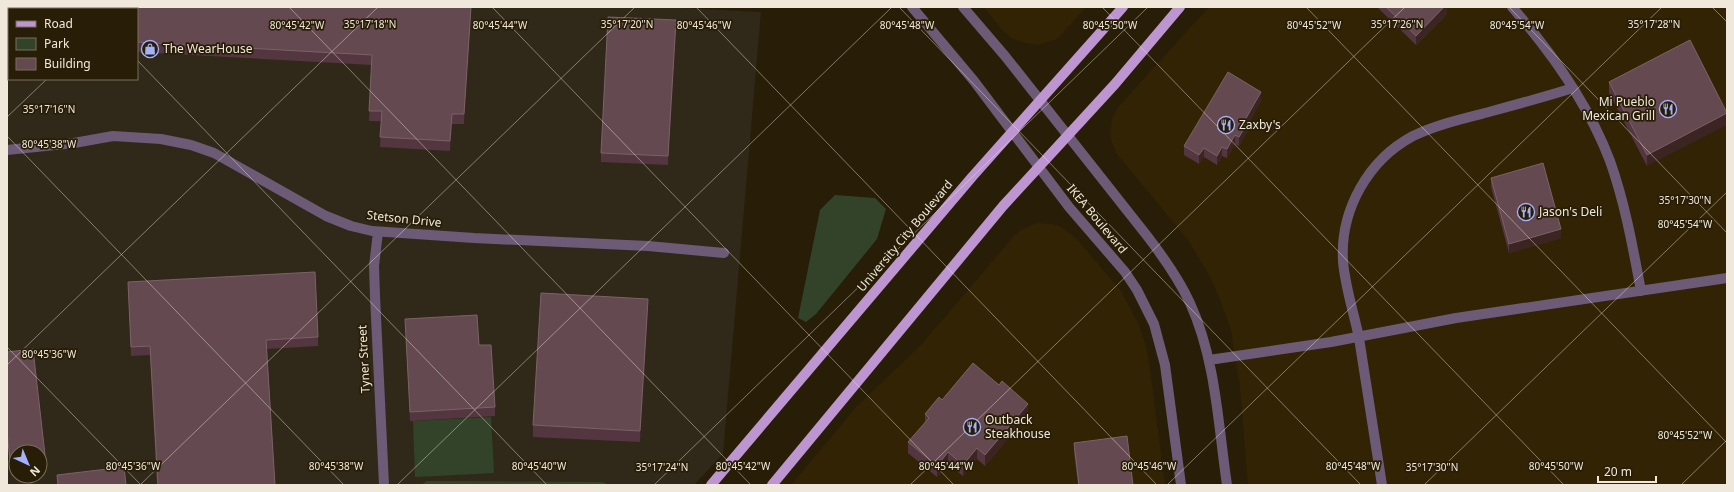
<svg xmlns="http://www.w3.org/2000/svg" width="1734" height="492" font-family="'Noto Sans',sans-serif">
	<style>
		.built { fill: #312304 }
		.industrial { fill: #302919; fill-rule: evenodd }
		.green { fill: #33432a }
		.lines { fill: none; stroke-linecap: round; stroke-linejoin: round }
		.minor { stroke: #6d5a76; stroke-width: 10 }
		.major { stroke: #bd95d0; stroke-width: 10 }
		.wall { fill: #543640 }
		.shaded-wall { fill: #3b2422 }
		.building { fill: #654950; stroke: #7a6266 }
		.ticks { fill: none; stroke: #f0e9db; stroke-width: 1; stroke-opacity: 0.45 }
		.labels { text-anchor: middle; stroke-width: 3.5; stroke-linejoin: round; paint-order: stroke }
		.poi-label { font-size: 12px; fill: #f0e9db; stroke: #281d06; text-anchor: start }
		.street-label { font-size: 12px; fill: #f0e9db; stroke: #281d06 }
		.ticks-label { font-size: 10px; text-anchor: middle; fill: #f0e9db; stroke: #281d06; stroke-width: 3.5; stroke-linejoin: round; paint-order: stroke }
	</style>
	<rect width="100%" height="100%" fill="#281d06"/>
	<path class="built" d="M 984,7 L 1086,7 L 1063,33 L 1057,39 L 1038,45 L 1022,42 L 1011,38 L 1001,29 Z
		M 1209,7 L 1727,7 L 1727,485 L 1248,485 L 1240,388 L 1231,330 L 1219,297 L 1209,275 L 1188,240 L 1116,153 L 1110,137 L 1112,118 L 1119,106 Z
		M 1036,223 L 1052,224 L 1061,227 L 1076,238 L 1121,291 L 1138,323 L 1145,343 L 1149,361 L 1165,485 L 791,485 L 857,406 L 921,345 L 1014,236 L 1021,230 Z"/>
	<path class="industrial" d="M 7,7 L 663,7 L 761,12 L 723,454 L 694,485 L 7,485 ZM 9,9 L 137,9 L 137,79 L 9,79 ZM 16,452 L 40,452 L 40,476 L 16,476 Z"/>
	<path class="green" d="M 835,195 L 875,198 L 886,209 L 877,239 L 816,314 L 806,322 L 798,318 L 820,210 Z
		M 491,417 L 494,473 L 415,477 L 413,421 Z
		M 427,481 L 602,482 L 610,485 L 421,485 Z"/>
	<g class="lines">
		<path class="minor" d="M 912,7 L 974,81 L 1069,207 L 1125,272 L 1137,290 L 1154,324 L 1165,365 L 1181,485
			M 963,7 L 1005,56 L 1148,237 C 1164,258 1179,279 1190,303 C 1216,360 1218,424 1227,485
			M 1512,7 C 1552,53 1588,103 1610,161 C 1625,203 1633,248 1641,291
			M 7,150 L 74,143 L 113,136 L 161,139 L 191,145 L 214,153 L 326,216 L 351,226 L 372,231 L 474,238 L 648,246 L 724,253
			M 378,232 L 374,266 L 375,296 L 384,485
			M 1209,360 L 1331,342 L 1456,318 L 1727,278
			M 1382,485 C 1374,436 1367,387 1359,338 C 1354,313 1345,287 1343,261 C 1340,210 1368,160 1413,136 C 1436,125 1461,119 1485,113 C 1515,105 1544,97 1573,88"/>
		<path class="major" d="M 711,485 L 972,177 L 1123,7
			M 772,485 L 1003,206 L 1115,84 L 1180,7"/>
	</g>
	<path class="wall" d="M 108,7 L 471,7 L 464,124 L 452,124 L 450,151 L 380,147 L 381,121 L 369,121 L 372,65 L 137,52 L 137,9 Z
		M 1377,7 L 1447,7 L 1447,14 L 1416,45 Z
		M 7,22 L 9,22 L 9,51 L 7,51 Z
		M 676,29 L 668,165 L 601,162 L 601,153 Z
		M 1690,40 L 1647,166 L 1609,93 L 1609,82 Z
		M 1261,101 L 1248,124 L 1248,131 L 1239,146 L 1235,144 L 1227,158 L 1222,156 L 1217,165 L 1204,157 L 1199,164 L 1184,155 L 1184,146 Z
		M 1491,178 L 1561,238 L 1509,253 L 1491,187 Z
		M 128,282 L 318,337 L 318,346 L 267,349 L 275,485 L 157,485 L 150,355 L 131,356 Z
		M 648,310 L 640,442 L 533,437 L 533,425 Z
		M 405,319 L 479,345 L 495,407 L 495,416 L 410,421 Z
		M 7,352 L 45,455 L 45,464 L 40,464 L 40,452 L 16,452 L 16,467 L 10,468 L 7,441 Z
		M 925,414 L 1028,415 L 985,466 L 977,459 L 963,476 L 948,464 L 937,477 L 908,453 L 908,442 L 925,422 Z
		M 1074,443 L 1133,485 L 1078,485 L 1074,452 Z"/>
	<path class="shaded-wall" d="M 471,7 L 464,124 L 464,114 Z
		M 1444,7 L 1447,7 L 1447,14 L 1416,45 L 1416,36 Z
		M 676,20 L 676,29 L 668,165 L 668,156 Z
		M 1261,92 L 1261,101 L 1248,124 L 1248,131 L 1239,146 L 1239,137 L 1245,120 Z
		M 1727,113 L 1727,125 L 1647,166 L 1647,155 Z
		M 452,114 L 452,124 L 450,151 L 450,141 Z
		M 1235,135 L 1235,144 L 1227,158 L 1227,149 Z
		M 1222,147 L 1222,156 L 1217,165 L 1217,156 Z
		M 1204,148 L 1204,157 L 1199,164 L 1199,155 Z
		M 1561,229 L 1561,238 L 1509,253 L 1509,244 Z
		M 648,299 L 648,310 L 640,442 L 640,431 Z
		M 1028,404 L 1028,415 L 985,466 L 985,455 Z
		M 977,448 L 977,459 L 963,476 L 963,465 Z
		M 948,452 L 948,464 L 937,477 L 937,466 Z"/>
	<path class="building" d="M 108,7 L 471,7 L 464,114 L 452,114 L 450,141 L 380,137 L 382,111 L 369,111 L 372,55 L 137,42 L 137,9 L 107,9 Z
		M 1386,7 L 1444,7 L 1416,36 Z
		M 608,17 L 676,20 L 668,156 L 601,153 Z
		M 7,22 L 9,22 L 9,44 L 7,44 Z
		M 1690,40 L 1727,113 L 1647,155 L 1609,82 Z
		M 1228,72 L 1261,92 L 1245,120 L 1248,122 L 1239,137 L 1235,135 L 1227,149 L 1222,147 L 1217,156 L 1204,148 L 1199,155 L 1184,146 Z
		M 1543,163 L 1561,229 L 1509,244 L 1491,178 Z
		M 315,272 L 318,337 L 266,340 L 275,485 L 158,485 L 150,346 L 131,347 L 128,282 Z
		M 541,293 L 648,299 L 640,431 L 533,425 Z
		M 477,315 L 479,345 L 491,345 L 495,407 L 410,412 L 405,319 Z
		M 33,349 L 45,455 L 40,455 L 40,452 L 16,452 L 16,458 L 10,459 L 7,432 L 7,352 Z
		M 973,363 L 999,385 L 1002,381 L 1028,404 L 985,455 L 977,448 L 963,465 L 948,452 L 937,466 L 908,442 L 929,418 L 925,414 L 939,397 L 942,400 Z
		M 1127,436 L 1133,485 L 1079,485 L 1074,443 Z
		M 124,467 L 126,485 L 58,485 L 57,475 Z"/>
	<path class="ticks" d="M 86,7 L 88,9M 289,7 L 751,485M 492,7 L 954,485M 696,7 L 1157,485M 899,7 L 1361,485M 1102,7 L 1564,485M 1306,7 L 1727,443M 1509,7 L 1727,233M 1712,7 L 1727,22M 119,9 L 121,7M 137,60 L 547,485M 7,117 L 47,79M 7,136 L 344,485M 7,347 L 141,485M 7,365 L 378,7M 140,485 L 635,7M 397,485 L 892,7M 654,485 L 1148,7M 910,485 L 1405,7M 1167,485 L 1662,7M 1424,485 L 1727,192M 1681,485 L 1727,440"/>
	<defs>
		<g id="shop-ring" transform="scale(0.9)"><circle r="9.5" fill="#281d06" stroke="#a6b1fc" stroke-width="1.5"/><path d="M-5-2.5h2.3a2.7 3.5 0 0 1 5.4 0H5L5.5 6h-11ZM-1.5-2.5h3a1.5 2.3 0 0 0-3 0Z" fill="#a6b1fc"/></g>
		<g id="restaurant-ring" transform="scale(0.9)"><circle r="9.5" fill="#281d06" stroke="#a6b1fc" stroke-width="1.5"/><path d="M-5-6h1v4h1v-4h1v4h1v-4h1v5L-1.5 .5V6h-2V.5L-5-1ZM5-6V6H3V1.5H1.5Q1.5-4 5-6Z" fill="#a6b1fc"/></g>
	</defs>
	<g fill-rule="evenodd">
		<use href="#shop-ring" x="150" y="49"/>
		<use href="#restaurant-ring" x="1668" y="109"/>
		<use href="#restaurant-ring" x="1226" y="125"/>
		<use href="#restaurant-ring" x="1526" y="212"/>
		<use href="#restaurant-ring" x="972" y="427"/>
	</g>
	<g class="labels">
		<g class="poi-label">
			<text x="163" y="53">The WearHouse</text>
			<text x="1655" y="106" text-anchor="end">Mi Pueblo<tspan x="1655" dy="14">Mexican Grill</tspan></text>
			<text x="1239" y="129">Zaxby's</text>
			<text x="1539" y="216">Jason's Deli</text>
			<text x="985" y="424">Outback<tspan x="985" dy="14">Steakhouse</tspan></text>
		</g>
		<g class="street-label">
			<text transform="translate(404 219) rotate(6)" y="4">Stetson Drive</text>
			<text transform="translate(1097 219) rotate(50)" y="4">IKEA Boulevard</text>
			<text transform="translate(905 236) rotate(-50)" y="4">University City Boulevard</text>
			<text transform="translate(364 359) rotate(-93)" y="4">Tyner Street</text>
		</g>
	</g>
	<g class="ticks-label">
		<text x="370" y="28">35°17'18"N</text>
		<text x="627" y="28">35°17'20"N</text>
		<text x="1397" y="28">35°17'26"N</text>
		<text x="1654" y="28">35°17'28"N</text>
		<text x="297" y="29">80°45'42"W</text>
		<text x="500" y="29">80°45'44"W</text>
		<text x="704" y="29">80°45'46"W</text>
		<text x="907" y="29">80°45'48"W</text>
		<text x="1110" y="29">80°45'50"W</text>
		<text x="1314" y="29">80°45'52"W</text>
		<text x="1517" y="29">80°45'54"W</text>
		<text x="49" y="113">35°17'16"N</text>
		<text x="49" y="148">80°45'38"W</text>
		<text x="1685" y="204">35°17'30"N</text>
		<text x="1685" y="228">80°45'54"W</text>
		<text x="49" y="358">80°45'36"W</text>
		<text x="1685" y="439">80°45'52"W</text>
		<text x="133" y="470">80°45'36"W</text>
		<text x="336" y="470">80°45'38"W</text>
		<text x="539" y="470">80°45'40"W</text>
		<text x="743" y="470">80°45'42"W</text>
		<text x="946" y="470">80°45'44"W</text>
		<text x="1149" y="470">80°45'46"W</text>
		<text x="1353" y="470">80°45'48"W</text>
		<text x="1556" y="470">80°45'50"W</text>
		<text x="662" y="471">35°17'24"N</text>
		<text x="1432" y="471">35°17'30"N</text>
	</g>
	<rect width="1734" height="492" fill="none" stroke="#f0e9db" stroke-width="16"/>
	<rect x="8" y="8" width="130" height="72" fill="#281d06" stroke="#786f5b"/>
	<rect x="16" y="21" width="20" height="6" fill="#bd95d0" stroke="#786f5b"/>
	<text x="44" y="28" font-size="12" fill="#f0e9db">Road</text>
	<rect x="16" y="38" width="20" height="12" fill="#33432a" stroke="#786f5b"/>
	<text x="44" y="48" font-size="12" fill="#f0e9db">Park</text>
	<rect x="16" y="58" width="20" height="12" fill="#654950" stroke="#786f5b"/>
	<text x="44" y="68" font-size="12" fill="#f0e9db">Building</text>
	<g transform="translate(28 464) rotate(136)"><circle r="19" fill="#281d06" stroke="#786f5b"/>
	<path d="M0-3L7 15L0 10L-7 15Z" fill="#a6b1fc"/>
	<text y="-6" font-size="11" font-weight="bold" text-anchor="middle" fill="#f0e9db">N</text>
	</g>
	<path d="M1598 476v6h58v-6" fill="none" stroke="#f0e9db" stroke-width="2"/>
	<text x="1604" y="476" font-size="12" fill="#f0e9db" stroke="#281d06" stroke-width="3" paint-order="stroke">20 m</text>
</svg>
